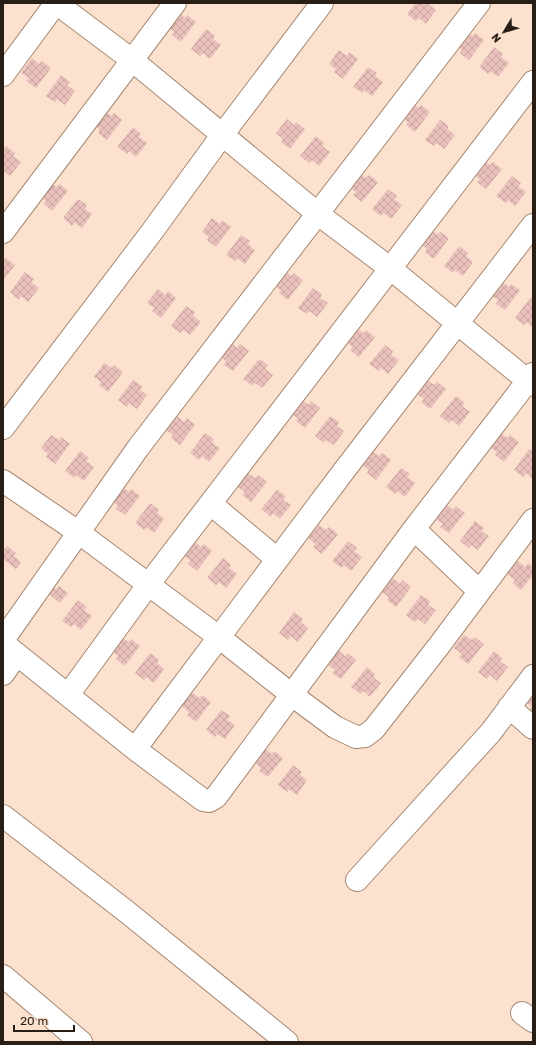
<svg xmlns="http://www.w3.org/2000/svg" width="536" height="1045" font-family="Rubik,sans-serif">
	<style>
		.building { fill: url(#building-cross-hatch) }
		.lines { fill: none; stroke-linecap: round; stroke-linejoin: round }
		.minor-casing { stroke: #a58872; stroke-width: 24 }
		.minor { stroke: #fff; stroke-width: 22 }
	</style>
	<defs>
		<pattern id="building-cross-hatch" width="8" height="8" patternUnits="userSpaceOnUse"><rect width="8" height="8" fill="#e9c0bb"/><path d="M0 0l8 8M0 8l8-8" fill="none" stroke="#c8a5a0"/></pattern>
	</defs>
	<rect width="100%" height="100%" fill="#fbe1ce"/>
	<path class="building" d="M 416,3 L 429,3 L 428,4 L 436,10 L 426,24 L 419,18 L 416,21 L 407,14 Z
		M 178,12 L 185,18 L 187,15 L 196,22 L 181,42 L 172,35 L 174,32 L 167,26 Z
		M 206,29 L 215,36 L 213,39 L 221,45 L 210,59 L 203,53 L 200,56 L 191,49 Z
		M 465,31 L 473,36 L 475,33 L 484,40 L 469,60 L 460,53 L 462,50 L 455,44 Z
		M 494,47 L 503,54 L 501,57 L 509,63 L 498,77 L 490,71 L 488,74 L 479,67 Z
		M 339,50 L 347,56 L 349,52 L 358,59 L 343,79 L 334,72 L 336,69 L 329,64 Z
		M 32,58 L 39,64 L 42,61 L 51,68 L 36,88 L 26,81 L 29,78 L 21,73 Z
		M 368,67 L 377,73 L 375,76 L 383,82 L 372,96 L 364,90 L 362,93 L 353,87 Z
		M 61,75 L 70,82 L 67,85 L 75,91 L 65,105 L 57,99 L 55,102 L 46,96 Z
		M 412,103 L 419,108 L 421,105 L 430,112 L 415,132 L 406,125 L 408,122 L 401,117 Z
		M 104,110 L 111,116 L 114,113 L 122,120 L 107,140 L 98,133 L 100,130 L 93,124 Z
		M 287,119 L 294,125 L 296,122 L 305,129 L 290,149 L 281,142 L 283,139 L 276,133 Z
		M 440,120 L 449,126 L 447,129 L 455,135 L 444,149 L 437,143 L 434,146 L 425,140 Z
		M 133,127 L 141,134 L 139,137 L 147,143 L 136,157 L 129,151 L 127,154 L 117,147 Z
		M 316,136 L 324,143 L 322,146 L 330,152 L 319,166 L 312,160 L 309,163 L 300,156 Z
		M 6,146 L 15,153 L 13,156 L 21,162 L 10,176 L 3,171 L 3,151 Z
		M 483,159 L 490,165 L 493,162 L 502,169 L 486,189 L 477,182 L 480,179 L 472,173 Z
		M 359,172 L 366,178 L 369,175 L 378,182 L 362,202 L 353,195 L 356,192 L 348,186 Z
		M 512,176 L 521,183 L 518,186 L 526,192 L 515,206 L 508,200 L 506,203 L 496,196 Z
		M 49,182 L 57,187 L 59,184 L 68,191 L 52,211 L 44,204 L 46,201 L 39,195 Z
		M 388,189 L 397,196 L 394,199 L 402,205 L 391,219 L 384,213 L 381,216 L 372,209 Z
		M 78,199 L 87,205 L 85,209 L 92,214 L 82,228 L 74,222 L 72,226 L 63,218 Z
		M 212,218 L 220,224 L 222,220 L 231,227 L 216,247 L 207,240 L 209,237 L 202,232 Z
		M 430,229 L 438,235 L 440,232 L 449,238 L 434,259 L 425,252 L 427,249 L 420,243 Z
		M 241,235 L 250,241 L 248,244 L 255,250 L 245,264 L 237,258 L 235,261 L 226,255 Z
		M 459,246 L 468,253 L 466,256 L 473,262 L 463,276 L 455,270 L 453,273 L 444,266 Z
		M 6,258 L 15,265 L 3,280 L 3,261 Z
		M 284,271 L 292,276 L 294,273 L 303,280 L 288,300 L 279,293 L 281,290 L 274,285 Z
		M 25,272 L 34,279 L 31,282 L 39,288 L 28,302 L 21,296 L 19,300 L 10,292 Z
		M 501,281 L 509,287 L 511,284 L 520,290 L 505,310 L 496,304 L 498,300 L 490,295 Z
		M 313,288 L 322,294 L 320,298 L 328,303 L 317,317 L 310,311 L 307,314 L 298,308 Z
		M 158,289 L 165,295 L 168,291 L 176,298 L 161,318 L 152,311 L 154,308 L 147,303 Z
		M 530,298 L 533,300 L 533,327 L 526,322 L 524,325 L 515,318 Z
		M 186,306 L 195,312 L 193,316 L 201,322 L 190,335 L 183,330 L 180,333 L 171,326 Z
		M 356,328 L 364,333 L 366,330 L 375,337 L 359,357 L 350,350 L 353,347 L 345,341 Z
		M 230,342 L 237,348 L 240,344 L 249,351 L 233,371 L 224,365 L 226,361 L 219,356 Z
		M 385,345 L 393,351 L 391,355 L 399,360 L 388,374 L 381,368 L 379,371 L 369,364 Z
		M 259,359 L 268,365 L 265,369 L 273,375 L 262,388 L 255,383 L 253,386 L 243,379 Z
		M 104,363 L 112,368 L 114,365 L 123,372 L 108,392 L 99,385 L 101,382 L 94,377 Z
		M 133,380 L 142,386 L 140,390 L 147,395 L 137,409 L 129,403 L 127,407 L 118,400 Z
		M 427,380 L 434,385 L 437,382 L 446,389 L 430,409 L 421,402 L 424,399 L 416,393 Z
		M 456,396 L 465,403 L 462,406 L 470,412 L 459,426 L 452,420 L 449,423 L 440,416 Z
		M 301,399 L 309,405 L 311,401 L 320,408 L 305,428 L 296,421 L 298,418 L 290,413 Z
		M 177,416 L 184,422 L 187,418 L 195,425 L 180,445 L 171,438 L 173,435 L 166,430 Z
		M 330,416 L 339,422 L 337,426 L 344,431 L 334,445 L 326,440 L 324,443 L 315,436 Z
		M 205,433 L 214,439 L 212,443 L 220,448 L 209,462 L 202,456 L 199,460 L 190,453 Z
		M 500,433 L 508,438 L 510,435 L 519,442 L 504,462 L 495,455 L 497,452 L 490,447 Z
		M 51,435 L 59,440 L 61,437 L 70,444 L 55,464 L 46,457 L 48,454 L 41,448 Z
		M 529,449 L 533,452 L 533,479 L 526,473 L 523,477 L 514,470 Z
		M 80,451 L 89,458 L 86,461 L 94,467 L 84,481 L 76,475 L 74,478 L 65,471 Z
		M 372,451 L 379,456 L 382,453 L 391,460 L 376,480 L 367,473 L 369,470 L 361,464 Z
		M 401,468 L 410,474 L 407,477 L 415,483 L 405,497 L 397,491 L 395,494 L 386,487 Z
		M 248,473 L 255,478 L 258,475 L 267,482 L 251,502 L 242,495 L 245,492 L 237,486 Z
		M 121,486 L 129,492 L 131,489 L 140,496 L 125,515 L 116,509 L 118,506 L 111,500 Z
		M 277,490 L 286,496 L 283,500 L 291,505 L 280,519 L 273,513 L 271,517 L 261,509 Z
		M 150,503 L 159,510 L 157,513 L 164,519 L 154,533 L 146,527 L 144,530 L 135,523 Z
		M 446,504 L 453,510 L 456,506 L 465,513 L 449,533 L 440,527 L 443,524 L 435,518 Z
		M 475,521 L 484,528 L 481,531 L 489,536 L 478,550 L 471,545 L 469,548 L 460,541 Z
		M 319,525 L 326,530 L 329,527 L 338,534 L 322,554 L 313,547 L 315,544 L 308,538 Z
		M 194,541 L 201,547 L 204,544 L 212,551 L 197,571 L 188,564 L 191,561 L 183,555 Z
		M 348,541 L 357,548 L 354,551 L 362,557 L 351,571 L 344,565 L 342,568 L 332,561 Z
		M 7,546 L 16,553 L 14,556 L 21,562 L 16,569 L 3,559 L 3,551 Z
		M 223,558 L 231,565 L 229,568 L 237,574 L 226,588 L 219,582 L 216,585 L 207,578 Z
		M 518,561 L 525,567 L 528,563 L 533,567 L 533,575 L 521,590 L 513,583 L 515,580 L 507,574 Z
		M 393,578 L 400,584 L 403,580 L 411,587 L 396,607 L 387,600 L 389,597 L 382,592 Z
		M 49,584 L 56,589 L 59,586 L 68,593 L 60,603 L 44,590 Z
		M 421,595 L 430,601 L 428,605 L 436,610 L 425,624 L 418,619 L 415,622 L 406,615 Z
		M 78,600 L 87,607 L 84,610 L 92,616 L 81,630 L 74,624 L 71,627 L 62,621 Z
		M 294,612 L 303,619 L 301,622 L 308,628 L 298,642 L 291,636 L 288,640 L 279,633 Z
		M 464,635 L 472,640 L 475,637 L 484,644 L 468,664 L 459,657 L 462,654 L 454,648 Z
		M 121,637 L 129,642 L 131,639 L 140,646 L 125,666 L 116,659 L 118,656 L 111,650 Z
		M 338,650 L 345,656 L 348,653 L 356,660 L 341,679 L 332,673 L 335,670 L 327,664 Z
		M 494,651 L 502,658 L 500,661 L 508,667 L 497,681 L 490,675 L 487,679 L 478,672 Z
		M 150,653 L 159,660 L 157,663 L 164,669 L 154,683 L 146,677 L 144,680 L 135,673 Z
		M 367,667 L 375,674 L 373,677 L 381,683 L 370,697 L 363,691 L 361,694 L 351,687 Z
		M 533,691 L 533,712 L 530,710 L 532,707 L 525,701 Z
		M 192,693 L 200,698 L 202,695 L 211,702 L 196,722 L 187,715 L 189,712 L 182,706 Z
		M 221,710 L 230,716 L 227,720 L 235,725 L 225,739 L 217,734 L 215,737 L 206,730 Z
		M 264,748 L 272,754 L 274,751 L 283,758 L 268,777 L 259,771 L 261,768 L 254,762 Z
		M 293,765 L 302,772 L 300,775 L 307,780 L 297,795 L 289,789 L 287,792 L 278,785 Z"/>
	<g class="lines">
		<g class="minor-casing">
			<path id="minor" d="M 56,3 L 132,60 L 318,214 L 391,269 L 533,385
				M 3,75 L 56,3
				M 3,232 L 175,3
				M 3,428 L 151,233 L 223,134 L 322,3
				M 3,481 L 78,532 L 220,638 L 292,695 L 335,727 L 356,737 L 365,736 L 374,729 L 438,647 L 533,520
				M 211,504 L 277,559
				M 414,529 L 479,591
				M 3,640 L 138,448 L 479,3
				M 3,643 L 135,749 L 203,800 L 209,801 L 216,797 L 414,529 L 533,374
				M 3,674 L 17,654
				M 68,695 L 148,585 L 533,82
				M 509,707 L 533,728
				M 135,749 L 343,472 L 533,225
				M 3,816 L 127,912 L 287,1042
				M 357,880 L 491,732 L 533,676
				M 3,976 L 81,1042
				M 522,1013 L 533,1021"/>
		</g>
		<use href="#minor" class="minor"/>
	</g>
	<rect width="536" height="1045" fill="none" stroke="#291e15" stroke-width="8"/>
	<g transform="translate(504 32) rotate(232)" stroke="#fbe1ce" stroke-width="3" paint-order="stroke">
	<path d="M0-3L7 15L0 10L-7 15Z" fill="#291e15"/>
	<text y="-6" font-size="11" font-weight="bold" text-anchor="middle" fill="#291e15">N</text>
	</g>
	<path d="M14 1025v6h60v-6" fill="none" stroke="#291e15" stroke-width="2"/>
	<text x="20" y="1025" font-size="12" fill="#291e15" stroke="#fbe1ce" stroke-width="3" paint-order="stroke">20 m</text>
</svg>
